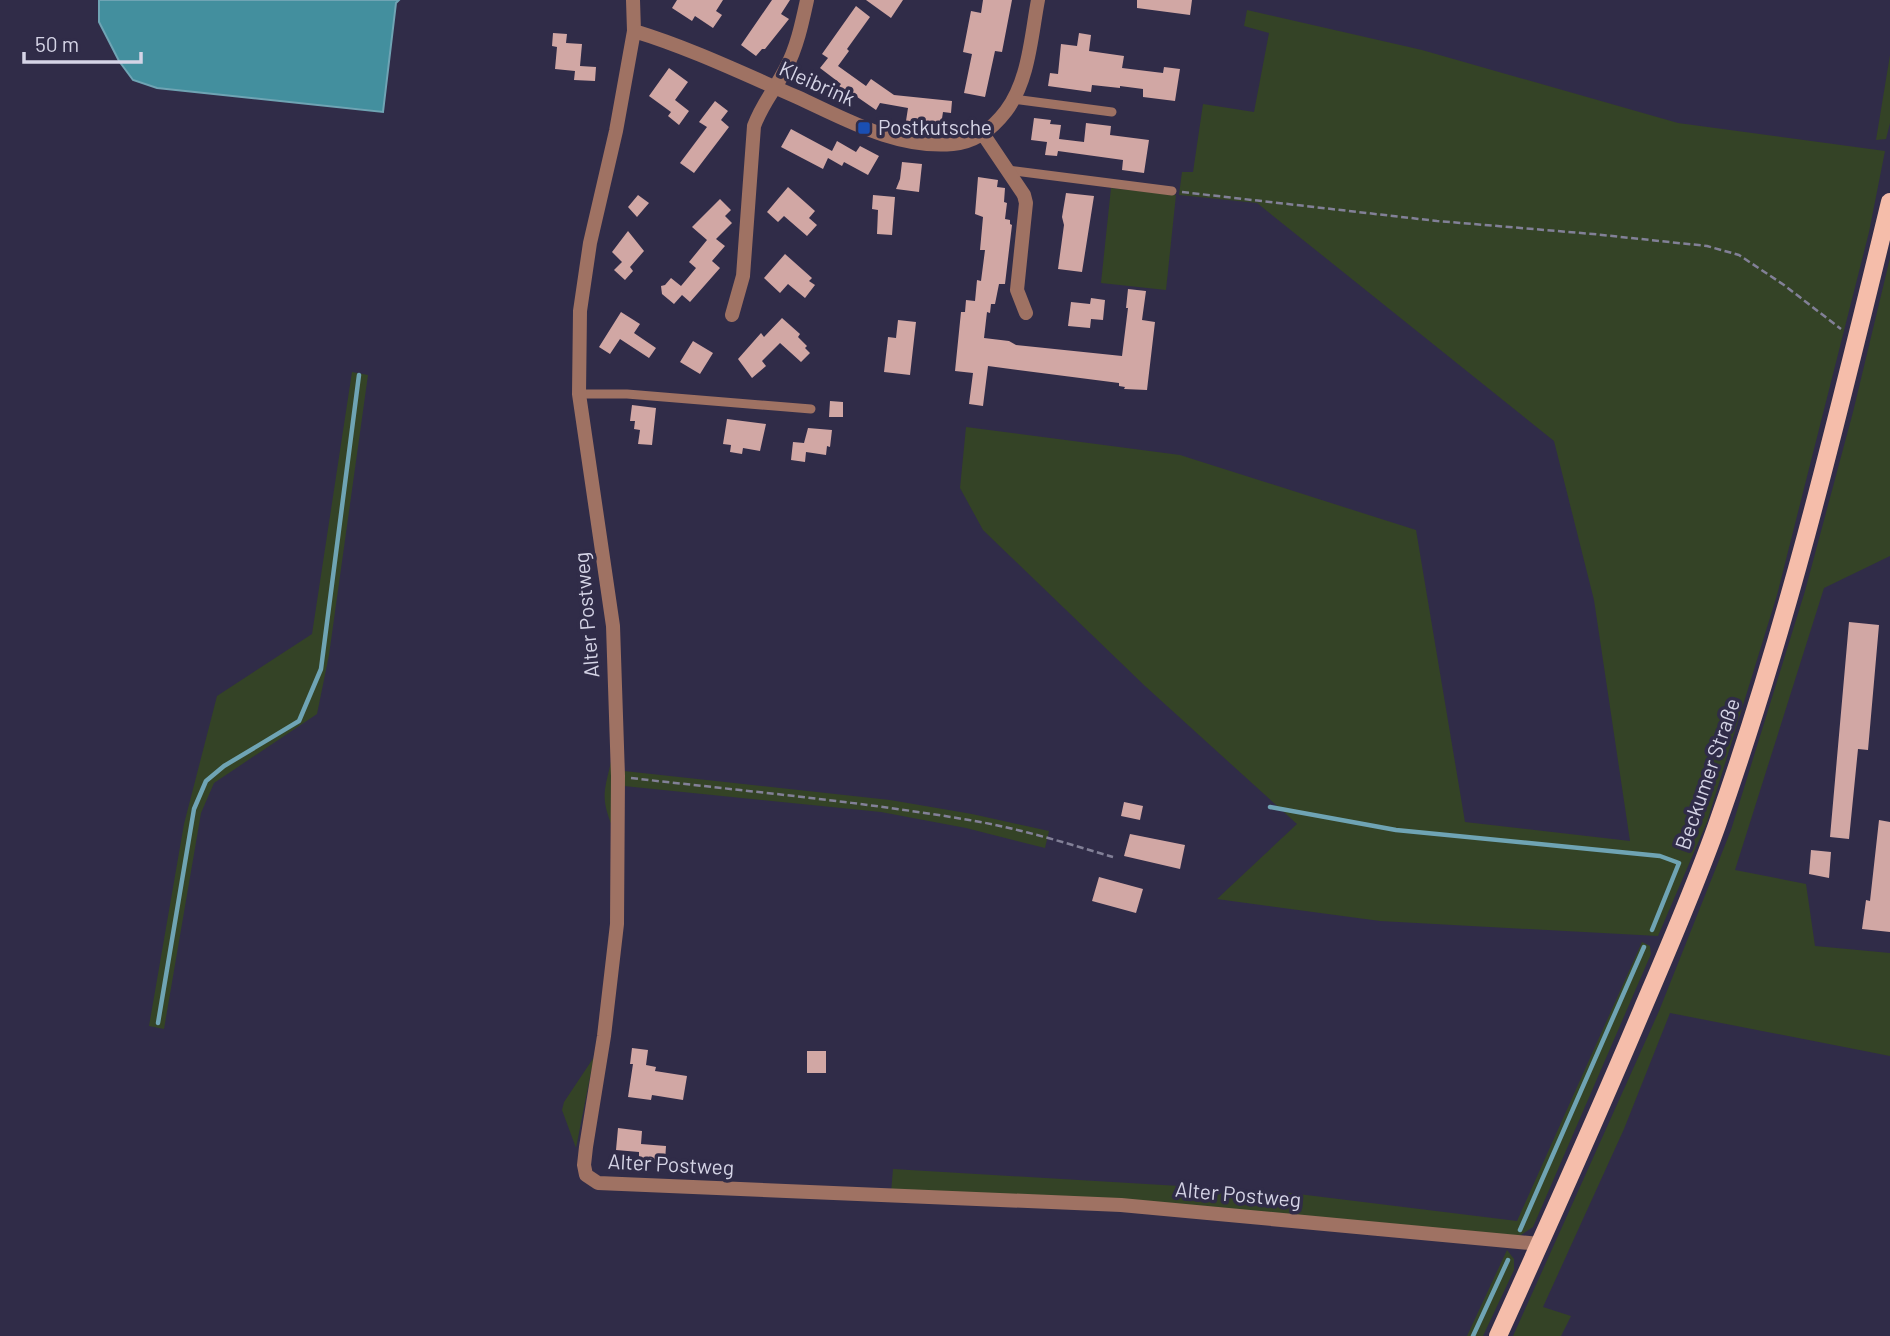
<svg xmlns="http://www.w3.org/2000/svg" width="1890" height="1336" font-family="Barlow,sans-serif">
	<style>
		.green { fill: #344326 }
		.water { fill: #438f9e; stroke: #6fa4b4; stroke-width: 2 }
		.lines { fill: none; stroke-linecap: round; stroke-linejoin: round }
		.stream { stroke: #6fa4b4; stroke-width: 4.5 }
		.building { fill: #d1a7a4 }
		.path { stroke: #828097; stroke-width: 2.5; stroke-dasharray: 7 3.5; stroke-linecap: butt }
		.service { stroke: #9f7263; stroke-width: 9 }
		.minor { stroke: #9f7263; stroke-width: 14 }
		.primary { stroke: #f5bdaa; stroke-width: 18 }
		.transit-dot { fill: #1a4fb4; stroke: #302c48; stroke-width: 2.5 }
		.labels { text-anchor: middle; stroke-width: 7; stroke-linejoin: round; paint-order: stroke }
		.street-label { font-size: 21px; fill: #d5d4e6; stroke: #302c48 }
		.poi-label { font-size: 21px; fill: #d5d4e6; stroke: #302c48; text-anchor: start }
	</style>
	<rect width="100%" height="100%" fill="#302c48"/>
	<path class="green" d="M 1247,10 L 1422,50 L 1678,123 L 1885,151 L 1869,232 L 1777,595 L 1707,822 L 1658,936 L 1380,921 L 1217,899 L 1297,824 L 1145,686 L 983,530 L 960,488 L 966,427 L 1180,455 L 1416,530 L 1465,822 L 1630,841 L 1594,600 L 1554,441 L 1257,203 L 1179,195 L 1182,172 L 1193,172 L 1203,104 L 1254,112 L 1269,33 L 1244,26 Z
		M 1890,55 L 1890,123 L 1886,139 L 1876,140 Z
		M 1111,188 L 1176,195 L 1166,290 L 1101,283 Z
		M 1890,258 L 1890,556 L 1824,588 L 1735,870 L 1806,884 L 1815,946 L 1890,953 L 1890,1056 L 1670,1013 L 1624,1129 L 1543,1307 L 1571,1316 L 1561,1336 L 1513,1336 L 1659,1011 L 1731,830 L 1805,591 L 1853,412 Z
		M 352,372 L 368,375 L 329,655 L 317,714 L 214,783 L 201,813 L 164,1029 L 149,1026 L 184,824 L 217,696 L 312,634 Z
		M 611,762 L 614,831 C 601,799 603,795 611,762 Z
		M 624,771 L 890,800 L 972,814 L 1049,831 L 1045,848 L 966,828 L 881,812 L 624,786 Z
		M 1642,942 L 1650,946 L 1651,954 L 1533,1227 L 1521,1235 L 1498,1238 L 891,1193 L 893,1169 L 1282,1192 L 1517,1221 Z
		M 594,1057 L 576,1148 L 562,1110 L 564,1102 Z
		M 1507,1250 L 1514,1259 L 1514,1270 L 1483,1336 L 1467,1336 Z"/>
	<path class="water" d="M 99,0 L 399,0 L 396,3 L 383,112 L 157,88 L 133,80 L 119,61 L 99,22 Z"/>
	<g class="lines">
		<path class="stream" d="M 1270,807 L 1396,830 L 1660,856 L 1679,863 L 1652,930
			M 158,1023 L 194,809 L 206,781 L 224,766 L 299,721 L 321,669 L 359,375
			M 1520,1230 L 1644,947
			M 1473,1336 L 1508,1260"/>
	</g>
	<path class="building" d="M 677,0 L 723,0 L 716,11 L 722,15 L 713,28 L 695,16 L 692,21 L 672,8 Z
		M 772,0 L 790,0 L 781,14 L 789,19 L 765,49 L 762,49 L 756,56 L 741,45 Z
		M 866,0 L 903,0 L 891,18 Z
		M 983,0 L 1012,0 L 1002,52 L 995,51 L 985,97 L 964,93 L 972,54 L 963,52 L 971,11 L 981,13 Z
		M 1137,0 L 1192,0 L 1190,15 L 1137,8 Z
		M 856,6 L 870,17 L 847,49 L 849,51 L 838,66 L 866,86 L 871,79 L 894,95 L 952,101 L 951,113 L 943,112 L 941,125 L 906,121 L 908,108 L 880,103 L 876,110 L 850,92 L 848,95 L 838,88 L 841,84 L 820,68 L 828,58 L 822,54 Z
		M 553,33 L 567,34 L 566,43 L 582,44 L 580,66 L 596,67 L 595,81 L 574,80 L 575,71 L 555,69 L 557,47 L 552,46 Z
		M 1079,33 L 1091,35 L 1089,51 L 1124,56 L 1122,68 L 1163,73 L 1164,67 L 1180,69 L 1175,101 L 1143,97 L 1143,89 L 1120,86 L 1120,88 L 1092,85 L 1091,92 L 1048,86 L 1050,73 L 1058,74 L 1061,44 L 1077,46 Z
		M 669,68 L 688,82 L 675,100 L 689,111 L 679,125 L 668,116 L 671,112 L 649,96 Z
		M 715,101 L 728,111 L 721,120 L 729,127 L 694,173 L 680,163 L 707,127 L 699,122 Z
		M 1034,118 L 1051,120 L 1050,124 L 1061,125 L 1059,139 L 1084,142 L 1086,123 L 1111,126 L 1110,135 L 1149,140 L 1144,173 L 1122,170 L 1123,160 L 1058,151 L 1057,156 L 1045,155 L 1047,142 L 1031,140 Z
		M 791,129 L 832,151 L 837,141 L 856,152 L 860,146 L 879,156 L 868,175 L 844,162 L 842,166 L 828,158 L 823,169 L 781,147 Z
		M 902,162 L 922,164 L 919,192 L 896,189 L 900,179 Z
		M 978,177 L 998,180 L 997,187 L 1005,188 L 1004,202 L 1007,203 L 1005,219 L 1010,220 L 1010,224 L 1012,225 L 1005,284 L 999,284 L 995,304 L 991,304 L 990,313 L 987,312 L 984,338 L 1009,341 L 1016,345 L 1122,356 L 1128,308 L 1126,308 L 1128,289 L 1146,291 L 1142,320 L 1155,322 L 1147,390 L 1124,389 L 1125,387 L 1119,386 L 1119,383 L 988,366 L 983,406 L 969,404 L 973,373 L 955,371 L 961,312 L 965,312 L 966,300 L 975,301 L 977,280 L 981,281 L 985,250 L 980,250 L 983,217 L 975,214 Z
		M 788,187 L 815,211 L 809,218 L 817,225 L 807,236 L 784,216 L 778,222 L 767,212 Z
		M 1066,193 L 1094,196 L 1082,272 L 1058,269 L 1064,225 L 1062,217 Z
		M 638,195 L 649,203 L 637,217 L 628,207 Z
		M 873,195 L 895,197 L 892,235 L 877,234 L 878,210 L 872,209 Z
		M 720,199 L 731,210 L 725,216 L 732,223 L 716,239 L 725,246 L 712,261 L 720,268 L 690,302 L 682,295 L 674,304 L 662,294 L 661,286 L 665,285 L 671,278 L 681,286 L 696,268 L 689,262 L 707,240 L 692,227 Z
		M 628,231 L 644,251 L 630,267 L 633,271 L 625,280 L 614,270 L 622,262 L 612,252 Z
		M 785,254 L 812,278 L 809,281 L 815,285 L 805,298 L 788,284 L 780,293 L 764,278 Z
		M 1091,298 L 1105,300 L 1103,320 L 1091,319 L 1090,328 L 1068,326 L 1071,302 L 1090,304 Z
		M 621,312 L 640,324 L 634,333 L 656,348 L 649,358 L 620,339 L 610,354 L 599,347 Z
		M 782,318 L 800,334 L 798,337 L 807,346 L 805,348 L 810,353 L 801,362 L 780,343 L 762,361 L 766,366 L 752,378 L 738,359 L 761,333 L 764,337 Z
		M 898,320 L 916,322 L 910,375 L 884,372 L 888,337 L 896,338 Z
		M 693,341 L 713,353 L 700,374 L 680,362 Z
		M 830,401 L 843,402 L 843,417 L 829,417 Z
		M 632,405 L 656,408 L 652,445 L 638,444 L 640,430 L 634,429 L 635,421 L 630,421 Z
		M 727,419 L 766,424 L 760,451 L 743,448 L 742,454 L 730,452 L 731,445 L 723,444 Z
		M 808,428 L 832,430 L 830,447 L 827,446 L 826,455 L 806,452 L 805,462 L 791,460 L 793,442 L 804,443 Z
		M 1849,622 L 1879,625 L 1868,750 L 1858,749 L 1849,839 L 1830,837 Z
		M 1124,802 L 1143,806 L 1140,820 L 1121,816 Z
		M 1879,820 L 1890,822 L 1890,932 L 1862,929 L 1866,900 L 1870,901 Z
		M 1130,834 L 1185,845 L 1180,869 L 1124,856 Z
		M 1811,850 L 1831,852 L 1829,878 L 1809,874 Z
		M 1099,877 L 1143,889 L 1136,913 L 1092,901 Z
		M 632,1048 L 648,1050 L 646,1065 L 656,1067 L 655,1071 L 687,1076 L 683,1100 L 652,1095 L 651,1100 L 628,1097 L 633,1064 L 630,1064 Z
		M 807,1051 L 826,1051 L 826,1073 L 807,1073 Z
		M 618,1128 L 642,1131 L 641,1144 L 666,1146 L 665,1162 L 639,1160 L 639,1152 L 616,1150 Z"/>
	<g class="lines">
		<path class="path" d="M 1182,192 L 1437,221 L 1593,234 L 1707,246 L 1739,255 L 1784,285 L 1841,329
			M 631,778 C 744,791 857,801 969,820 C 1018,828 1066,843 1113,857"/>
		<path class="service" d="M 1013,99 L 1112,112
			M 1007,170 L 1172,191
			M 579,394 L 627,394 L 811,409"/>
		<path class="minor" d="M 633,0 L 634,31 L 616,131 L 590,243 L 580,311 L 579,394 L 613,626 L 618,776 L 617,924 L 604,1036 L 586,1147 L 584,1165 L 586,1175 L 598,1183 L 1121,1205 L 1540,1244
			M 634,31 C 690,48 744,74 797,97 C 847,120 897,149 953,144 C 975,142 993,128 1006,111 C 1029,80 1031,37 1038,0
			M 983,134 L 1024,195 L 1026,203 L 1017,290 L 1026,313
			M 732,315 L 743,276 L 754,126 C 763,102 775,90 786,68 C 797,47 802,23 807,0"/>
		<path class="primary" d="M 1498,1336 C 1547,1228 1596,1119 1642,1010 C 1668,949 1695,887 1717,825 C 1789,622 1839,411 1890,202"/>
	</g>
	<rect class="transit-dot" x="857" y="121" width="14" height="14" rx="3.5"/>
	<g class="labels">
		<g class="street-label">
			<text transform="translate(817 84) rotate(24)" y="7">Kleibrink</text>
			<text transform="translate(587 615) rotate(-95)" y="7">Alter Postweg</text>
			<text transform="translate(1708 774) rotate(-71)" y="7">Beckumer Straße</text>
			<text transform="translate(671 1165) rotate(3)" y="7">Alter Postweg</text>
			<text transform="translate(1238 1195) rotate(5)" y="7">Alter Postweg</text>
		</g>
		<g class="poi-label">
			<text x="878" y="135">Postkutsche</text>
		</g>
	</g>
	<path d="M24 52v10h117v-10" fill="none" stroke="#d5d4e6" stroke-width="3.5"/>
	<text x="35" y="52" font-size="21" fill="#d5d4e6" stroke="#302c48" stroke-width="5" paint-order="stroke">50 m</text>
</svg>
